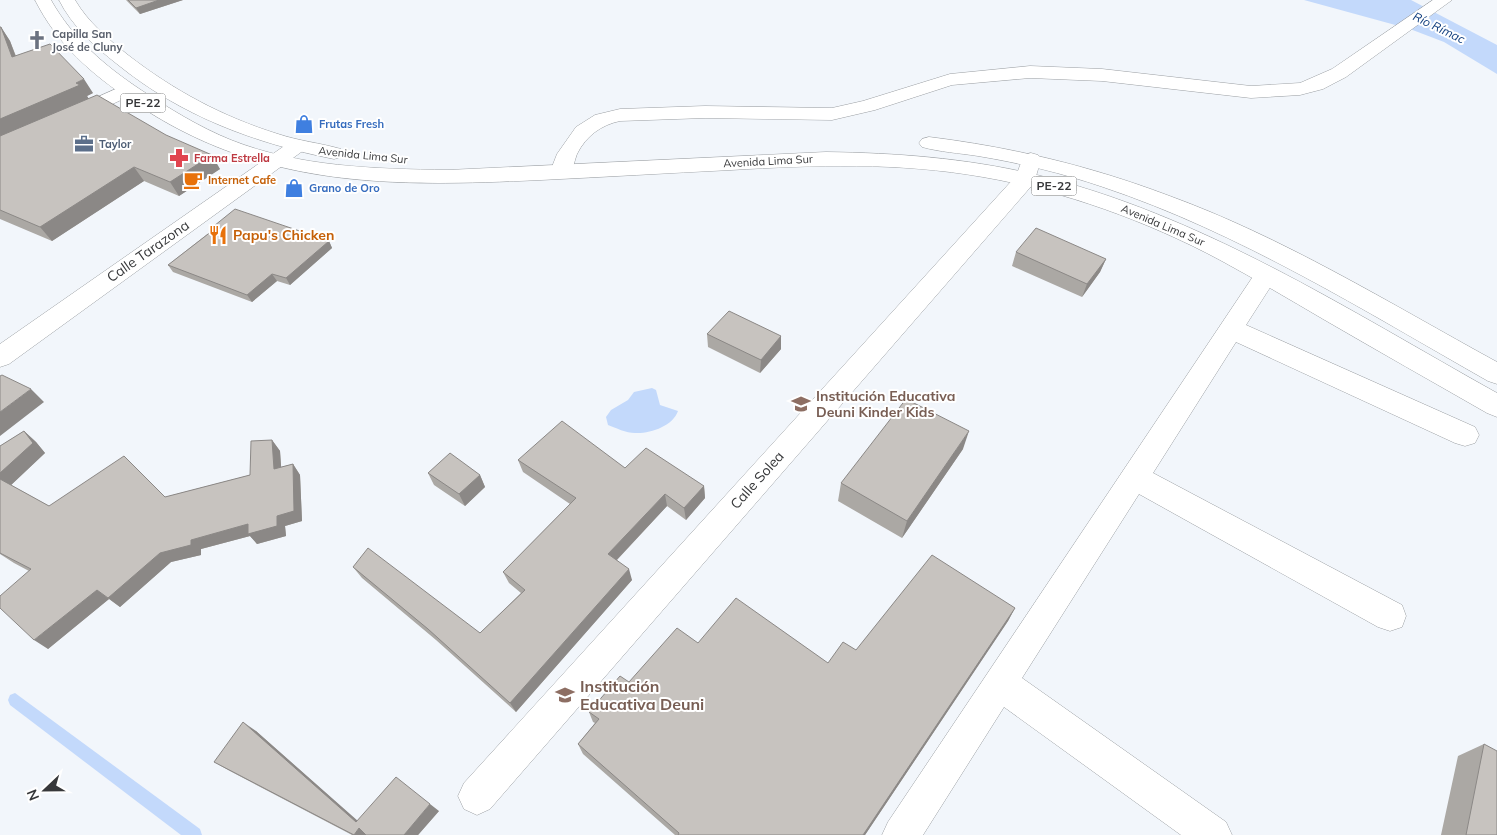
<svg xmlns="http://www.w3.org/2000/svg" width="1497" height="835" font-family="Mulish,sans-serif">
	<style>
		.water { fill: #c3d9fb }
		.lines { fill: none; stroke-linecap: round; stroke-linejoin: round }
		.stream { fill: #c3d9fb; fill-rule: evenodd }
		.minor-casing { stroke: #9b9fa3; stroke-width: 1 }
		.tertiary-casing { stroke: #9b9fa3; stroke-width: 1 }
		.trunk-casing { stroke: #9b9fa3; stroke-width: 1 }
		.minor { fill: #fff; fill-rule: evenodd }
		.tertiary { fill: #fff; fill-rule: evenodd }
		.trunk { fill: #fff; fill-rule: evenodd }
		.wall { fill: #aba8a4 }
		.shaded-wall { fill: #8b8886 }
		.building { fill: #c7c3bf; stroke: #8b8886 }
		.labels { text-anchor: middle; stroke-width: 4; stroke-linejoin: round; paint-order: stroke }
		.far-worship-label { font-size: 11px; font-weight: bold; fill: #5b616d; stroke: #fff; text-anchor: start }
		.far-shop-label { font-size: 11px; font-weight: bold; fill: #366cbe; stroke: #fff; text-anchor: start }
		.far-service-label { font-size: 11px; font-weight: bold; fill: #4e5e75; stroke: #fff; text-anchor: start }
		.far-street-label { font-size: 11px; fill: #37383a; stroke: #fff }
		.far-health-label { font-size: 11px; font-weight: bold; fill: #be3a42; stroke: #fff; text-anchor: start }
		.far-food-label { font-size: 11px; font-weight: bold; fill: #c56008; stroke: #fff; text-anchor: start }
		.far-water-label { font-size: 12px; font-style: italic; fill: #144180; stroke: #fff }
		.shield { fill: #fff; stroke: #737475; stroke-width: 1 }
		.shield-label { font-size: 12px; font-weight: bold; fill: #37383a }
		.food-label { font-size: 14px; font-weight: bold; fill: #c56008; stroke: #fff; text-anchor: start }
		.street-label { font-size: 14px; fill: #37383a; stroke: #fff }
		.education-label { font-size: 14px; font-weight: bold; fill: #785e54; stroke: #fff; text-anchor: start }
		.near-education-label { font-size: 16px; font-weight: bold; fill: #785e54; stroke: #fff; text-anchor: start }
	</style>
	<rect width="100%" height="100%" fill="#f2f6fb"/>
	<path class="water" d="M 1304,0 L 1411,0 L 1497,45 L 1497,74 L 1444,42 L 1410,29 Z
		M 652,388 L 656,390 L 660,405 L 678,411 C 673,426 650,434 635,433 C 626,433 616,428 608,425 L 606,417 L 611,410 L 628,400 L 634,392 Z"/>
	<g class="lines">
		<path class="stream" d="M 15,693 L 200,829 L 202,835 L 181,835 L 10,705 L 8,700 L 10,695 Z"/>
		<g class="minor-casing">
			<path id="minor" d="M 127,84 L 134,86 L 137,90 L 134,94 L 78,120 L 64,120 L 61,116 L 64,112 Z
				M 297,140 L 304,142 L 307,146 L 304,150 L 9,364 L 0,367 L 0,344 L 290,142 Z
				M 1031,153 L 1038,155 L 1041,159 L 1034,183 L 490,809 L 477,815 L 464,809 L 458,796 L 464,783 L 1016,176 L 1024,155 Z
				M 1266,267 L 1274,269 L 1278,275 L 1246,325 L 1475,427 L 1479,435 L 1475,443 L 1465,446 L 1455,443 L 1236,342 L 1153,473 L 1402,605 L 1406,616 L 1402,627 L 1390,631 L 1378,627 L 1139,494 L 1022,678 L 1226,822 L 1232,835 L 1181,835 L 1004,707 L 923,835 L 882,835 L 888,822 L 1258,269 Z"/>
		</g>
		<g class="tertiary-casing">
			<path id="tertiary" d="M 1433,0 L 1452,0 L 1346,77 L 1323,89 L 1300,95 L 1251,98 L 1102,81 L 1030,78 L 952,85 L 875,110 L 832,120 L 705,118 L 620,121 C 601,125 586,136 577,154 C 574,162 573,170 569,177 L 561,178 L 553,177 L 550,172 L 557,154 L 576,127 L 595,115 L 620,109 L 705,106 L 832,108 L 863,101 L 950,74 L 1030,66 L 1102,69 L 1251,86 L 1300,83 L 1332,69 Z"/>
		</g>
		<g class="trunk-casing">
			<path id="trunk" d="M 35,0 L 51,0 C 73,39 105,66 141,90 C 170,109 199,127 231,140 C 299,167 375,169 448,170 L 826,152 C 896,153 964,158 1033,174 C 1201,214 1348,310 1497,393 L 1497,417 L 1487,413 C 1433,382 1378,351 1323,319 C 1289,299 1255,279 1220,260 C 1147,221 1064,191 983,177 C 898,162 815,165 731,170 C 668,173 605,177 541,180 C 392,187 260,189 132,101 C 91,74 57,44 35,0 Z
				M 59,0 L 75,0 C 88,22 108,39 128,55 C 173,90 223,117 278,134 C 299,141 320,143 341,149 L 344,153 L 341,157 L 334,159 C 254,143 181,116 117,64 C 94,46 72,26 59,0 Z
				M 929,137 C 1011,147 1090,166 1167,195 C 1283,237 1389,303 1497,362 L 1497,384 L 1488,381 C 1363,310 1240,233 1103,187 C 1062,173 1020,163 978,156 C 959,153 940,152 922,147 L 919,143 L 922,139 Z"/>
		</g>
		<use href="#minor" class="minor"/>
		<use href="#tertiary" class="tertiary"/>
		<use href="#trunk" class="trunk"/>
	</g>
	<path class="wall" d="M 126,0 L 183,0 L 140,14 Z
		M 0,27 L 1,27 L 10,41 L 16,56 L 93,93 L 87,96 L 88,98 L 220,169 L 179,196 L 144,181 L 52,241 L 0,219 Z
		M 209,230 L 329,241 L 332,248 L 290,285 L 277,281 L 252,302 L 173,272 L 168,265 L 210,232 Z
		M 1016,252 L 1106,259 L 1100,272 L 1082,297 L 1012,266 Z
		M 707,334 L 781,336 L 781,349 L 760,373 L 708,347 Z
		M 24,431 L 36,442 L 45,453 L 11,485 L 49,506 L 165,497 L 250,475 L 272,440 L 280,451 L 281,467 L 293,464 L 300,475 L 302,521 L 285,526 L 286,536 L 257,544 L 250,536 L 201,549 L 201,555 L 171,562 L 120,607 L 109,599 L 48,649 L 29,571 L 14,563 L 0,554 L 0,446 Z
		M 963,449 L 902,538 L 838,501 L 841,483 Z
		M 518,460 L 625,468 L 704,486 L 705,498 L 686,520 L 667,506 L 617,560 L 632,580 L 516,712 L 436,640 L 362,578 L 353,567 L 480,633 L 521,593 L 509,583 L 503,572 L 570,504 L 523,472 Z
		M 428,473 L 480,475 L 485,487 L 465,506 L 434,485 Z
		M 1015,608 L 1008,621 L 865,835 L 675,835 L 583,754 L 578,744 L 595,723 L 593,722 L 589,712 L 629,682 L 698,643 L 828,663 L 856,650 Z
		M 256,731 L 357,821 L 439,811 L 418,835 L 352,835 L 228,770 L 214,762 Z
		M 1484,744 L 1497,835 L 1441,835 L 1458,756 Z"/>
	<path class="shaded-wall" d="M 159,0 L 183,0 L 140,14 L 136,8 Z
		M 1,27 L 10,41 L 21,71 L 12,57 Z
		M 84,79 L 93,93 L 87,96 L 89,99 L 0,138 L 0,119 Z
		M 212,155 L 220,169 L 179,196 L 170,182 Z
		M 134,167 L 144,181 L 52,241 L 40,227 Z
		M 329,241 L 332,248 L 290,285 L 286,278 Z
		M 1106,259 L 1100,272 L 1082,297 L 1087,284 Z
		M 272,274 L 277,281 L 252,302 L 247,295 Z
		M 781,336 L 781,349 L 760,373 L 761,360 Z
		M 31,389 L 44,402 L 0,436 L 0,412 Z
		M 24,431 L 36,442 L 45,453 L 9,487 L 0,480 L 0,473 Z
		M 969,431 L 963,449 L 902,538 L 907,521 Z
		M 272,440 L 280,451 L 282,479 L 274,469 Z
		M 293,464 L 300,475 L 302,521 L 285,526 L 286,536 L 257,544 L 250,536 L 201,549 L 201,555 L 171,562 L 120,607 L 108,598 L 160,553 L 191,540 L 277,516 Z
		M 480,475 L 485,487 L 465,506 L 459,494 Z
		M 704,486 L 705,498 L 686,520 L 684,508 Z
		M 665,494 L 667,506 L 611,566 L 608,554 Z
		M 629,569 L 632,580 L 516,712 L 510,703 Z
		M 97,590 L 109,599 L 48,649 L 34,640 Z
		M 1015,608 L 1008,621 L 865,835 L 863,835 Z
		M 243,722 L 256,731 L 367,829 L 356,822 Z
		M 430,804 L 439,811 L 418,835 L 404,835 Z
		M 359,828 L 368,835 L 354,835 Z"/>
	<path class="building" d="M 128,0 L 159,0 L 136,8 Z
		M 0,27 L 1,27 L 12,57 L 50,44 L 84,79 L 76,83 L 80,85 L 0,119 Z
		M 97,95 L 166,135 L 212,155 L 170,182 L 134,167 L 40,227 L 0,210 L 0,136 Z
		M 235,209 L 329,241 L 286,278 L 272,274 L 247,295 L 168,265 L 212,231 L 209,230 Z
		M 1036,228 L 1106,259 L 1087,284 L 1016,252 Z
		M 729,311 L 781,336 L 761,360 L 707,334 Z
		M 2,375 L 31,389 L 0,412 L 0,376 Z
		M 906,399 L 969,431 L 907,521 L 841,483 Z
		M 562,421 L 625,468 L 646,448 L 704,486 L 684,508 L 665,494 L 608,554 L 629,569 L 510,703 L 428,629 L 353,567 L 368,548 L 480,633 L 525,590 L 503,572 L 576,498 L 518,460 Z
		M 24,431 L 33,443 L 0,473 L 0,446 Z
		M 272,440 L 274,469 L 293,464 L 294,511 L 277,516 L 277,526 L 248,534 L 248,524 L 191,540 L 191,545 L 160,553 L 108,598 L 97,590 L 34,640 L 0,608 L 0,596 L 31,569 L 0,553 L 0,479 L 49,506 L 124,456 L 165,497 L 250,475 L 251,441 Z
		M 450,453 L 480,475 L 459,494 L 428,473 Z
		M 932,555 L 1015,608 L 863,835 L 678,835 L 679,833 L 578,744 L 599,719 L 589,712 L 620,676 L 629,682 L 677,628 L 698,643 L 736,598 L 828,663 L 843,642 L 856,650 Z
		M 243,722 L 356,822 L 396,777 L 430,804 L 404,835 L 366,835 L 359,828 L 354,835 L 214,762 Z
		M 1484,744 L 1497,751 L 1497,835 L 1466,835 Z"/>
	<defs>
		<g id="church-bare" transform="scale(1.5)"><path d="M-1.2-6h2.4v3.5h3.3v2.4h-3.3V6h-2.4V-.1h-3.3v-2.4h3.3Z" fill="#6b7280" stroke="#fff" stroke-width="2.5" paint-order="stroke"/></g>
		<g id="shop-bare" transform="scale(1.5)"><path d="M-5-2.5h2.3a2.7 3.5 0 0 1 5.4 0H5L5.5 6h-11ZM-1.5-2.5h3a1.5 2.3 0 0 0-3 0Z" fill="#3f7fe0" stroke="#fff" stroke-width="2.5" paint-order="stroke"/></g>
		<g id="office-bare" transform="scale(1.5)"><path d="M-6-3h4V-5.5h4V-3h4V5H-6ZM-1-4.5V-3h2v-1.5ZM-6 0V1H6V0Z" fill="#5c6f8a" stroke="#fff" stroke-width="2.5" paint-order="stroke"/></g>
		<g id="pharmacy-bare" transform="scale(1.5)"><path d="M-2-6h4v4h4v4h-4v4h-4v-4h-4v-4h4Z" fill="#e0444e" stroke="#fff" stroke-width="2.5" paint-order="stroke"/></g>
		<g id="cafe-bare" transform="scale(1.5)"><path d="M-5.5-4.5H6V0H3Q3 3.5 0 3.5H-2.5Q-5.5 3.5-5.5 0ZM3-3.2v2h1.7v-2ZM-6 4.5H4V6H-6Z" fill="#e8710a" stroke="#fff" stroke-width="2.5" paint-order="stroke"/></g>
		<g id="restaurant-bare" transform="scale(1.5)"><path d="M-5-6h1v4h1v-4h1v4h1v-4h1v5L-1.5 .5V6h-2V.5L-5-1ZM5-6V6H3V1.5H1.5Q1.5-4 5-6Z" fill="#e8710a" stroke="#fff" stroke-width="2.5" paint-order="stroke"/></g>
		<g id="school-bare" transform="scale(1.5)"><path d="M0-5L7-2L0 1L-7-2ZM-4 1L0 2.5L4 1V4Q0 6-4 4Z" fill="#8d6e63" stroke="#fff" stroke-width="2.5" paint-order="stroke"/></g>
	</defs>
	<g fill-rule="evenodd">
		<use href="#church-bare" x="37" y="40"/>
		<use href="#shop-bare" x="304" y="124"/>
		<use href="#office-bare" x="84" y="144"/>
		<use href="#pharmacy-bare" x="179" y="158"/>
		<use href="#cafe-bare" x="193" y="180"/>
		<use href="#shop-bare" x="294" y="188"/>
		<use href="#restaurant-bare" x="218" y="235"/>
		<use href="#school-bare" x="801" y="404"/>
		<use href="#school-bare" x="565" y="695"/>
	</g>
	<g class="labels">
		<g class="far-worship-label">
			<text x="52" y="38">Capilla San<tspan x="52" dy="13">José de Cluny</tspan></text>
		</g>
		<g class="far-shop-label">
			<text x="319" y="128">Frutas Fresh</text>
			<text x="309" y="192">Grano de Oro</text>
		</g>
		<g class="far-service-label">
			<text x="99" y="148">Taylor</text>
		</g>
		<g class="far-street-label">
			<text transform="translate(363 155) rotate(6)" y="4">Avenida Lima Sur</text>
			<text transform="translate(768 161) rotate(-3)" y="4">Avenida Lima Sur</text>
			<text transform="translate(1163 225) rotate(23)" y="4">Avenida Lima Sur</text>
		</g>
		<g class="far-health-label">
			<text x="194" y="162">Farma Estrella</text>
		</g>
		<g class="far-food-label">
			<text x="208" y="184">Internet Cafe</text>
		</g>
		<g class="far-water-label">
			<text transform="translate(1439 28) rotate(26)" y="4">Río Rímac</text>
		</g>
		<g class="shield">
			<rect x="120.5" y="93.5" width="45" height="19" rx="4"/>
			<rect x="1031.5" y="176.5" width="45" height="19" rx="4"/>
		</g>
		<g class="shield-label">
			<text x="143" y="107">PE-22</text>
			<text x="1054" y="190">PE-22</text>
		</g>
		<g class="food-label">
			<text x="233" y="240">Papu's Chicken</text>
		</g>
		<g class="street-label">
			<text transform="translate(148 251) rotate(-35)" y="5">Calle Tarazona</text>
			<text transform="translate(757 480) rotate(-48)" y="5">Calle Solea</text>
		</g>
		<g class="education-label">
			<text x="816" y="401">Institución Educativa<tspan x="816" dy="16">Deuni Kinder Kids</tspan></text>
		</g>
		<g class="near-education-label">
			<text x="580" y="692">Institución<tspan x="580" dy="18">Educativa Deuni</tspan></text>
		</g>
	</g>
	<g transform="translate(45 790) rotate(248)" stroke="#ffffff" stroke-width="4" paint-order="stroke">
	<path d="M0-4L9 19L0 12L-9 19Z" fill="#37383a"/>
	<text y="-8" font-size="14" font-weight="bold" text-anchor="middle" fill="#37383a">N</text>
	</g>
</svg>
